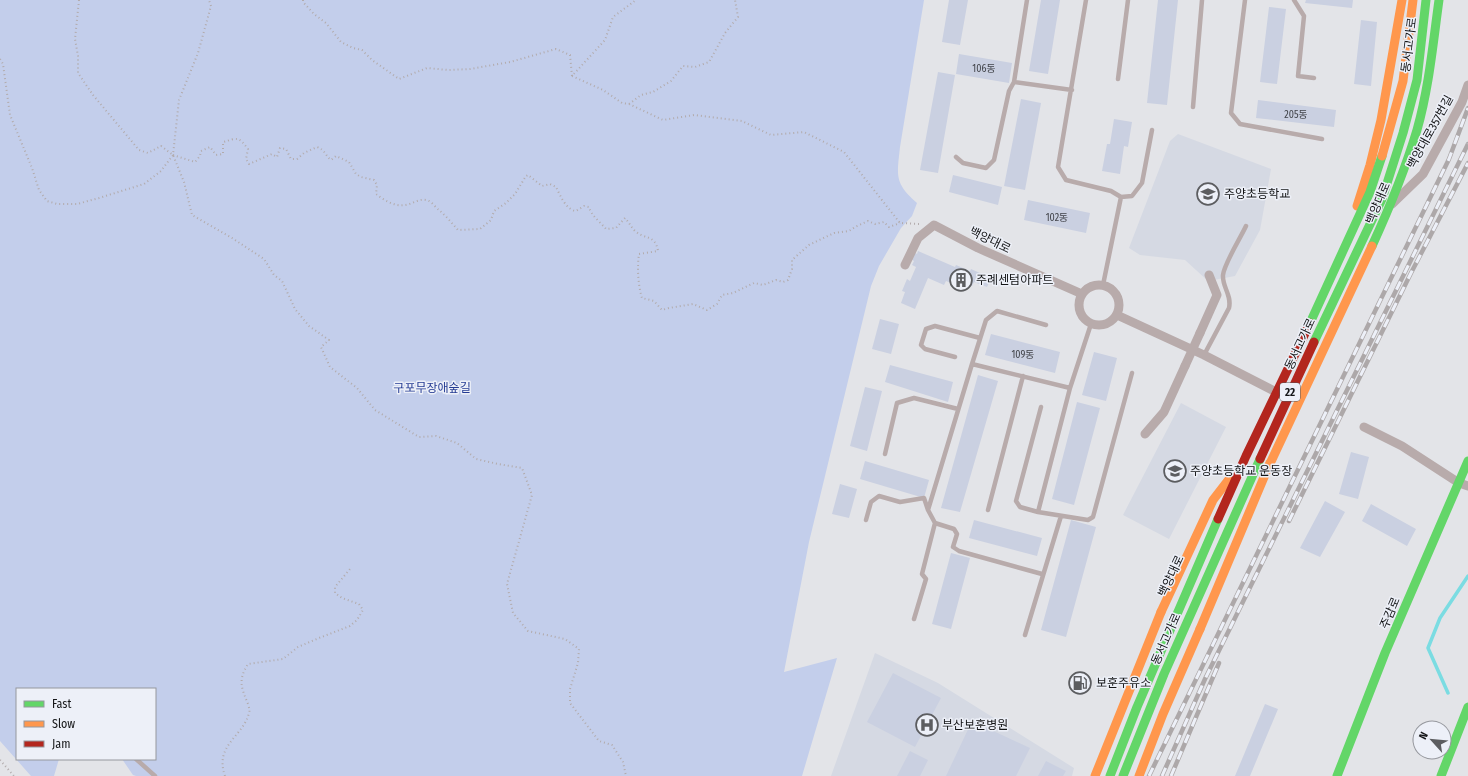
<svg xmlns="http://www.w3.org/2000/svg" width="1468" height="776" font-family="'Fira Sans Condensed','Noto Sans KR',sans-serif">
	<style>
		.built { fill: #d5d9e3 }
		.green { fill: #c3ceeb }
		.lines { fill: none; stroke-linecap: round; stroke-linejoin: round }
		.stream { stroke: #7bdce2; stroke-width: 3.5 }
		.building { fill: #cad0e1 }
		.path { stroke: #b2abac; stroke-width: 2; stroke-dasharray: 1 3; stroke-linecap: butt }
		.lane { stroke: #b8abab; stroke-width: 4.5 }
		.street { stroke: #b8abab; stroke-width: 9 }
		.fast { stroke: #63d668; stroke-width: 9 }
		.slow { stroke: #ff974d; stroke-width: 9 }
		.rail-casing { stroke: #ada8a9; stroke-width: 4.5 }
		.rail { stroke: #edf0f8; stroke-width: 3; stroke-dasharray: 9; stroke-linecap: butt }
		.street-bridge { stroke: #b8abab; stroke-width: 9 }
		.fast-bridge { stroke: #63d668; stroke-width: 9 }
		.slow-bridge { stroke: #ff974d; stroke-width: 9 }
		.jam-bridge { stroke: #b3261e; stroke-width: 9 }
		.labels { text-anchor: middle; stroke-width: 3; stroke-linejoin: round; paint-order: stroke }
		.number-label { font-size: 10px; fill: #42444a }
		.shield { fill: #edf0f8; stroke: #55575a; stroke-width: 1 }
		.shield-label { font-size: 11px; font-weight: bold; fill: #141517 }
		.street-label { font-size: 12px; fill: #141517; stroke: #edf0f8 }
		.poi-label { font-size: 12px; fill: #141517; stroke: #edf0f8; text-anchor: start }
		.park-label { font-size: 12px; fill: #243b93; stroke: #edf0f8 }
	</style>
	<rect width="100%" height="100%" fill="#e3e4e8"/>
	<path class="built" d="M 1178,134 L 1271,169 L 1260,230 L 1235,276 L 1208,281 L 1185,260 L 1140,255 L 1129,248 L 1170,141 Z
		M 1181,403 L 1226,427 L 1169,539 L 1123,515 Z
		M 875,653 L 938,683 L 1074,768 L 1072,776 L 831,776 Z"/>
	<path class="green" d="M 0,0 L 924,0 L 900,147 C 897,176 894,183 917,203 L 912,216 L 901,228 L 879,266 L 871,286 L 809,542 L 784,672 L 837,658 L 802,776 L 136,776 L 133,775 L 122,759 L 155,759 L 155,689 L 17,689 L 17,759 L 59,759 L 54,776 L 31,776 L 0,741 Z"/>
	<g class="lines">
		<path class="stream" d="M 1448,693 L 1428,648 L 1440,618 L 1468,576"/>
	</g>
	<path class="building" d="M 949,0 L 968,0 L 960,45 L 942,42 Z
		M 1041,0 L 1060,0 L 1048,74 L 1029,71 Z
		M 1158,0 L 1178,0 L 1167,105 L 1147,103 Z
		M 1306,0 L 1353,0 L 1352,8 L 1305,3 Z
		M 1269,7 L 1286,9 L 1277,84 L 1260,82 Z
		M 1361,20 L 1377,22 L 1371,86 L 1354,84 Z
		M 959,54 L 1012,63 L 1009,83 L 956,74 Z
		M 938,72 L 955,75 L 938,173 L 920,170 Z
		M 1021,99 L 1041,103 L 1025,190 L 1004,186 Z
		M 1258,100 L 1336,110 L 1334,127 L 1256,118 Z
		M 1114,119 L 1132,122 L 1128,147 L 1124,146 L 1120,174 L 1102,171 L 1107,144 L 1110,144 Z
		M 953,175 L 1002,187 L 998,205 L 949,192 Z
		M 1028,200 L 1090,213 L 1086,233 L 1024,220 Z
		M 918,251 L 955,267 L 956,265 L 970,271 L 971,269 L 991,278 L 987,287 L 974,282 L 972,286 L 966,283 L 964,288 L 946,281 L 944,285 L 928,278 L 915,309 L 901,303 L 905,292 L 902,291 L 907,279 L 910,281 L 916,267 L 912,265 L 914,261 L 911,259 L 914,252 L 917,254 Z
		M 880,319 L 899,324 L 891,354 L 872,349 Z
		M 991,334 L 1060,352 L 1055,373 L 985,355 Z
		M 1094,352 L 1117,358 L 1106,401 L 1082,395 Z
		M 890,365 L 953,382 L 948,402 L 885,382 Z
		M 978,375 L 998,381 L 960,512 L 941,508 Z
		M 865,387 L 882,391 L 867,451 L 850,446 Z
		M 1077,402 L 1100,408 L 1074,505 L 1052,499 Z
		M 1351,452 L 1369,457 L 1358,499 L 1339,494 Z
		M 865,461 L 929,480 L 924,498 L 860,479 Z
		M 840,484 L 857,489 L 849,518 L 832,514 Z
		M 1325,501 L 1345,512 L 1320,557 L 1300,548 Z
		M 1371,504 L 1416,529 L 1407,546 L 1362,521 Z
		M 974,520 L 1042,538 L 1037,556 L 969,538 Z
		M 1071,520 L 1096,527 L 1066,637 L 1041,630 Z
		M 951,553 L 970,558 L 951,629 L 932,624 Z
		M 893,673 L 941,698 L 915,747 L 867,722 Z
		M 1265,704 L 1278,709 L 1250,776 L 1235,776 Z
		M 972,721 L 1030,748 L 1016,776 L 946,776 Z
		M 910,751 L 928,760 L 920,776 L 897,776 Z
		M 1046,761 L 1066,771 L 1063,776 L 1038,776 Z"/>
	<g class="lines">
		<path class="path" d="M 79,0 L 75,39 L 78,56 L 78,73 L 93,95 L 139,150 L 148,153 L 161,146 L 173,155 L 184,182 L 192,215 L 232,238 L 264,259 L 274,275 L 282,281 L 295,309 L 309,326 L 329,340 L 321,347 L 330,367 L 357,388 L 375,410 L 419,437 L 436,436 L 457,443 L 476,459 L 498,464 L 522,468 L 532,495 L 507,584 L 513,613 L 528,631 L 565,639 L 579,649 L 578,663 L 570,689 L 570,703 L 599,741 L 612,745 L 623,762 L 626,776
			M 303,0 L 303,2 L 314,14 L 326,23 L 341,42 L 353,48 L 362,50 L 372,60 L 399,79 L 427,68 L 448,70 L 470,69 L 510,62 L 556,49 L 570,55 L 572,76 L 605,40 L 613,17 L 636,0
			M 0,59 L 3,64 L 10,115 L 32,168 L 39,190 L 47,201 L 57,204 L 77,204 L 99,198 L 144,184 L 161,171 L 173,155 L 179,100 L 198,53 L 211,6 L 209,0
			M 572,76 L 603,90 L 622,103 L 629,104 L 663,120 L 694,115 L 742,121 L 771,135 L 804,132 L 844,152 L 900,223 L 919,224
			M 629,104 L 641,95 L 653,92 L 671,81 L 683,66 L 695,67 L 709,62 L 725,33 L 738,17 L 735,0
			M 173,155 L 195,162 L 200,156 L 201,151 L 210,147 L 216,155 L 223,154 L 223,142 C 238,138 238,136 248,149 L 246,159 L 249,164 L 272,154 L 277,157 L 280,148 L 286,149 L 291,159 L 297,159 L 304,153 L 317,147 C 325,150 325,155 331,160 L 336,156 L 349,162 L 356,174 L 361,177 L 374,180 L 377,185 L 376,194 C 384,200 395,207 405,205 C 413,204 420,197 429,201 C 433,203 436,208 439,210 C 446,216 452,223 458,230 L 480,229 L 491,220 L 494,211 L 506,203 L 515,194 L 526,176 L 528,175 L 542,186 L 550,184 L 556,187 C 560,195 566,210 576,211 L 584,206 L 589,207 C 591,215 600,222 606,229 L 616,228 L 625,218 C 629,222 631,227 635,231 C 645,240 655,234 658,251 L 639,254 C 637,267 638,285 642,298 L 654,301 L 662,310 L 669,308 L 693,304 L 707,310 L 717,304 L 722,295 L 733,293 L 754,283 L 763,285 L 776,280 L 783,282 L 788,280 L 792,269 L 792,260 L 809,245 L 834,233 L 849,231 L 855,227 L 868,221 L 875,224 L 884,222 L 889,227 L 900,223
			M 0,760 L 14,776
			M 225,776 C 214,745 243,737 249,713 C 250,710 249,708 248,704 C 241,687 238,680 248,664 L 283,659 L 298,647 L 319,638 L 350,626 L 357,620 L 363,610 L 359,604 L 342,598 L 335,593 L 335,587 L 350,569"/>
		<path class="lane" d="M 1086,0 L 1058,167 L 1066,180 L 1111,191 L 1121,197 L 1103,285
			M 1245,0 L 1231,113 L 1240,124 L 1322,139
			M 1294,0 L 1304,16 L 1298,76 L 1314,78
			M 1118,79 L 1128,0
			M 1014,82 L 1072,90
			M 1193,107 L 1202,0
			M 956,157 L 963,163 L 986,168 L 994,160 L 1009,91 L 1014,82 L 1027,0
			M 1121,197 L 1132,196 L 1142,183 L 1152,130
			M 1046,325 L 997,311 L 986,320 L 972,364 L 1070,388
			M 1204,355 L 1229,308 C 1232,295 1222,287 1223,275 C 1224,264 1241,237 1246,226
			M 955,357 L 925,349 L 921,345 L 926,329 L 935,326 L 980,338
			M 1041,407 L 1016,501 L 1020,507 L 1038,512 L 1070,388 L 1091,324
			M 885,454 L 897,403 L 914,398 L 958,409
			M 988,510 L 1023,376
			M 1038,512 L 1088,520 L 1093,517 L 1132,373
			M 866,520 L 871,502 L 879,496 L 900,502 L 924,498 L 928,510
			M 935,523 L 954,529 L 957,534 L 953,547 L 959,551 L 1042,574
			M 914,619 L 926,579 L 922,574 L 935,523 L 928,510 L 972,364
			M 1025,635 L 1061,516
			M 136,759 L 155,776"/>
		<path class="street" d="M 1392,204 L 1423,174 L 1462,102 L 1468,85
			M 905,265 L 918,238 L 934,225 L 978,248 L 1082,294
			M1079 305a20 20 0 1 1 40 0a20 20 0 1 1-40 0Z
			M 1117,315 L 1204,355 L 1280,394
			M 1200,333 L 1217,295 L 1209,275
			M 1364,427 L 1402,446 L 1459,483 L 1468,486
			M 1145,434 L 1164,412 L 1185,366"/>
		<path class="fast" d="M 1372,246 C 1389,209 1405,170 1417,130 C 1429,88 1433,43 1439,0
			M 1337,776 L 1385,653 L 1468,461
			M 1441,776 L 1468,707"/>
		<path class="slow" d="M 1357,206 L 1370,165 L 1381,120 L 1402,0
			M 1267,470 L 1372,246
			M 1095,776 L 1161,612
			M 1139,776 L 1163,714 L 1200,629"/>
		<g class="rail-casing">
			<path id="rail" d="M 1289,521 L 1411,273 L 1468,163
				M 1149,776 L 1449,159 L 1468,108
				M 1162,776 L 1205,679 L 1468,144
				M 1171,776 L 1219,663"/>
		</g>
		<use href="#rail" class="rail"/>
		<path class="street-bridge" d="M 1185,366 L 1200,333"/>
		<path class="fast-bridge" d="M 1310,323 L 1370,192 L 1382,156
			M 1314,342 L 1382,199 L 1403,133 L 1417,80 L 1426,0
			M 1110,776 L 1137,707 L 1218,519
			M 1123,776 L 1164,674 L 1260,459"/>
		<path class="slow-bridge" d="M 1382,156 L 1403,81 L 1413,0
			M 1161,612 L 1213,500 L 1230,478
			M 1200,629 L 1270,463"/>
		<path class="jam-bridge" d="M 1260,459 L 1314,342
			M 1218,519 L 1246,456 L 1310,323"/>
	</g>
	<defs>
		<g id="school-ring" transform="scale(1.15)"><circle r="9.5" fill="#edf0f8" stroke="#5c5d60" stroke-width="1.5"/><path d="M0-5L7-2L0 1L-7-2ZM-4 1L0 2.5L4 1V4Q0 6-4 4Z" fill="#5c5d60"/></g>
		<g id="building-ring" transform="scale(1.15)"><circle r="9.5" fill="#edf0f8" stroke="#5c5d60" stroke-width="1.5"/><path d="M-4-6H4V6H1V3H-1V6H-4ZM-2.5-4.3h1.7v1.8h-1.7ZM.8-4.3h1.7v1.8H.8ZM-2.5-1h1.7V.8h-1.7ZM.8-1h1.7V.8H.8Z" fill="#5c5d60"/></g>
		<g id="fuel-ring" transform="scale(1.15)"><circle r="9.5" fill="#edf0f8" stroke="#5c5d60" stroke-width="1.5"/><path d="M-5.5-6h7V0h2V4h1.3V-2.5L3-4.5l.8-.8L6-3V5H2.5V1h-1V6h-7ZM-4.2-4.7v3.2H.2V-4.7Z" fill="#5c5d60"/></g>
		<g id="hospital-ring" transform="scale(1.15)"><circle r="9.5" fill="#edf0f8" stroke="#5c5d60" stroke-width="1.5"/><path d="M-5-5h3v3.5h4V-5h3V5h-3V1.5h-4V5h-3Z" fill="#5c5d60"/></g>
	</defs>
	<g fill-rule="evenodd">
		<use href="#school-ring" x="1208" y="194"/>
		<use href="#building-ring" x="961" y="280"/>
		<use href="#school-ring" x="1175" y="471"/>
		<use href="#fuel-ring" x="1080" y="683"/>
		<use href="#hospital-ring" x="927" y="725"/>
	</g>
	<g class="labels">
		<g class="number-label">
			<text x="984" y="72">106동</text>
			<text x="1296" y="118">205동</text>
			<text x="1057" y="221">102동</text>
			<text x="1023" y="358">109동</text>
		</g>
		<rect class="shield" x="1280" y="383" width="20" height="18" rx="3"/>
		<g class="shield-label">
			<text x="1290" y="396">22</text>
		</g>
		<g class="street-label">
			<text transform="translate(1409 45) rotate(-83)" y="4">동서고가로</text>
			<text transform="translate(1430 132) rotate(-61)" y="4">백양대로357번길</text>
			<text transform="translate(1378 203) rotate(-67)" y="4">백양대로</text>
			<text transform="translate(990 240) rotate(26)" y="4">백양대로</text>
			<text transform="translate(1300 344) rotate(-65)" y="4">동서고가로</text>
			<text transform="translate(1171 576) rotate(-65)" y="4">백양대로</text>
			<text transform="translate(1390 613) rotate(-67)" y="4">주감로</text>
			<text transform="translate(1166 639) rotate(-66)" y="4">동서고가로</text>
		</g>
		<g class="poi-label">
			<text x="1224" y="198">주양초등학교</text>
			<text x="976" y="284">주례센텀아파트</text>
			<text x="1190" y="475">주양초등학교 운동장</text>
			<text x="1096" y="687">보훈주유소</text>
			<text x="942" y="729">부산보훈병원</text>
		</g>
		<g class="park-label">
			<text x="432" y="392">구포무장애숲길</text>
		</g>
	</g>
	<rect x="16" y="688" width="140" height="72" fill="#edf0f8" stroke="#96989e"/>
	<rect x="24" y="701" width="20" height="6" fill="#63d668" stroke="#96989e"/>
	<text x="52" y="708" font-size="12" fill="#141517">Fast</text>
	<rect x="24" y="721" width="20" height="6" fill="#ff974d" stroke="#96989e"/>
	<text x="52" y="728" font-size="12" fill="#141517">Slow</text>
	<rect x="24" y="741" width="20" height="6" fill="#b3261e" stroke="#96989e"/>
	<text x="52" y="748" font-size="12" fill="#141517">Jam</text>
	<g transform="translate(1432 740) rotate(297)"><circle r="19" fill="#edf0f8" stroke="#96989e"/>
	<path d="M0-3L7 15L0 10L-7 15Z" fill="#5c5d60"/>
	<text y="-6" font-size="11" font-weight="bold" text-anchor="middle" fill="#141517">N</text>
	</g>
</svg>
